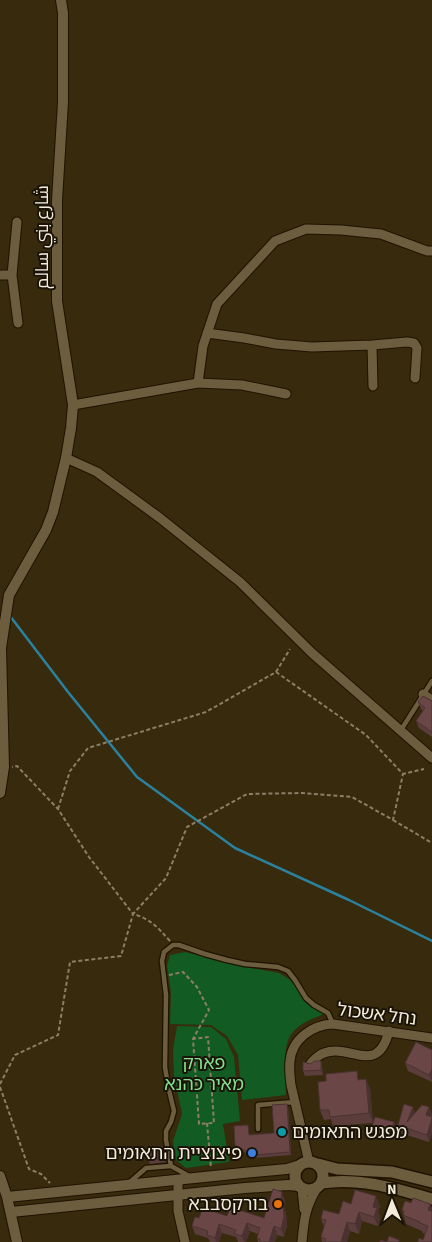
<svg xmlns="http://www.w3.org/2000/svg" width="432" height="1242" font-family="'Source Sans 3',Cairo,'Noto Sans Hebrew',sans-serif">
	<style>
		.green { fill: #125b22 }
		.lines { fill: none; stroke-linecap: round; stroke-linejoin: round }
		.stream { stroke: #2b829e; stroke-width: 2.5 }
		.service-casing { stroke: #1f1200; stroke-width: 7 }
		.minor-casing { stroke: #1f1200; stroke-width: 11 }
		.tertiary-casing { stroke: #1f1200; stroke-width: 12 }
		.secondary-casing { stroke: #1f1200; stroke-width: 14 }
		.path { stroke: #8b7f67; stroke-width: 2; stroke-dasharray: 4 2.5; stroke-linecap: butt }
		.service { stroke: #6c5d3f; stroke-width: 4.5 }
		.minor { stroke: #6c5d3f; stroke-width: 9 }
		.tertiary { stroke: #6c5d3f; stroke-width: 10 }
		.secondary { stroke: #6c5d3f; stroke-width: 11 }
		.wall { fill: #5b3d3c }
		.shaded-wall { fill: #4a3231 }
		.building { fill: #6a4746; stroke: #4a3231 }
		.culture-dot { fill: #0f9aa8; stroke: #1a1408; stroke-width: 2 }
		.shop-dot { fill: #3f7fe0; stroke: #1a1408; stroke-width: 2 }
		.food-dot { fill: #e8710a; stroke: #1a1408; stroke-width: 2 }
		.labels { text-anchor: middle; stroke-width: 4; stroke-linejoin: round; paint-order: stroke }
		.street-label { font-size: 18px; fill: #f4ebdb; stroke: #1a1408 }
		.park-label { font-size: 18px; fill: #85e18f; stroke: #1a1408 }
		.poi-label { font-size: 18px; fill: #f4ebdb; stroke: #1a1408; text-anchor: end }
	</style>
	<rect width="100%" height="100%" fill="#382a0d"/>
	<path class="green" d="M 185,952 L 235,965 L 279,973 L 289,979 L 295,985 L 301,996 L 313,1008 L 324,1014 C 313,1018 301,1023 293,1032 C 281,1044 286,1078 286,1095 L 242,1100 L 238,1055 L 227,1036 L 211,1025 L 170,1024 L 171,992 L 167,966 L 170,955 Z
		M 177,1026 L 211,1027 L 226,1039 L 234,1057 L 240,1121 L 223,1124 L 229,1162 L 186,1168 L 176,1160 L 173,1141 L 182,1114 L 174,1076 L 173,1050 Z"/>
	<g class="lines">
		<path class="stream" d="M 10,616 L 68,692 L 137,777 L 235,848 L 349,900 L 432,941"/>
		<g class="service-casing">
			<path id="service" d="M 401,730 L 432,681
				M 258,1129 L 258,1105 L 295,1102
				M 171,1166 L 166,1140 L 166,1131 L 171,1122 L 174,1111 L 168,1086 L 165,1067 L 166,995 L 162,961 L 164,952 L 173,945 L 179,945 L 205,954 L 227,960 L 245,964 L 278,967 L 288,971 L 295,980 L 306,998 L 314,1005 L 328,1013 L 333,1024
				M 130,1182 L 146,1168 L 171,1166 L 189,1176"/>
		</g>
		<g class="minor-casing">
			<path id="minor" d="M 0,275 L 12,275 L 18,323
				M 12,275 L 17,222
				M 207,333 L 244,338 L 276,344 L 312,347 L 372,345 L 407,342 L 414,343 L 417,348 L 415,378
				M 372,345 L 373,386
				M 198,383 L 203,346 L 217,304 L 275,241 L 306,229 L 341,230 L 381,234 L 427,251 L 432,251
				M 73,405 L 198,383 L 242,385 L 286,394
				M 66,458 L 97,472 L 160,518 L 240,582 L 312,653 L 432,758
				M 423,694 L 432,700
				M 311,1063 C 315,1059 318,1055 324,1053 C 351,1043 377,1077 389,1031
				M 309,1162 L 291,1085 C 290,1077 289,1069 290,1061 C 292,1039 312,1025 333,1024 L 432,1038
				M 178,1180 L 178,1211 L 185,1242
				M 302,1188 L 304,1209
				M 302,1242 C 304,1220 305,1208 317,1188"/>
		</g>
		<g class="tertiary-casing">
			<path id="tertiary" d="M 0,793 L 4,767 L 1,648 L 9,595 L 46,530 L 53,512 L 66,458 L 71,428 L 73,405 L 57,301 L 57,200 L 63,102 L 63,13 L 61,0
				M 0,1176 L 7,1197 L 17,1242
				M 7,1197 L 97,1188 L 243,1173 L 287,1169 L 300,1165
				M 11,1212 L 245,1188 L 288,1185 L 299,1186"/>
		</g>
		<g class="secondary-casing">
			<path id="secondary" d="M295 1176a14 14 0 1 1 28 0a14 14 0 1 1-28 0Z
				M 318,1164 L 337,1169 L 392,1172 L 432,1182
				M 322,1183 C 359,1177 397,1189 432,1199"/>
		</g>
		<path class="path" d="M 276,672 L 366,735 L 403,774 L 424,769
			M 58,809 L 70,771 L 88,748 L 206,712 L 276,672 L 290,649
			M 393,820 L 432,843
			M 170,941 C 158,928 151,919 133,914 L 166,878 L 187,827 L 247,794 L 302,793 L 352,797 L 393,820 L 403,774
			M 169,975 L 183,972 L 197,987 L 209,1010 L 193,1039 L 199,1124 L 214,1123 L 208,1037 L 193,1039
			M 0,1084 L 15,1055 L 58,1035 L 70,962 L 121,956 L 133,914 L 89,857 L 58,809 L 17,766 L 12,767
			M 0,1087 L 29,1169 L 41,1174 L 50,1183
			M 207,1123 L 211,1168"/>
		<use href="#service" class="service"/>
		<use href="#minor" class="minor"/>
		<use href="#tertiary" class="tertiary"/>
		<use href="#secondary" class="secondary"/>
	</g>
	<path class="wall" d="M 432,701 L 432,737 L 419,728 L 416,721 L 423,711 L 421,709 L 418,702 Z
		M 432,1050 L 432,1082 L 408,1071 L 405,1063 Z
		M 310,1064 L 322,1066 L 323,1075 L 305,1076 L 303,1071 Z
		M 360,1079 L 370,1088 L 373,1123 L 333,1126 L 331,1119 L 324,1120 L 320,1110 Z
		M 288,1107 L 291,1155 L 254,1158 L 236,1147 L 235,1145 L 249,1128 L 249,1135 L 274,1133 Z
		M 415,1113 L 432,1114 L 429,1142 L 400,1133 L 398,1125 Z
		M 372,1126 L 396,1127 L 393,1137 L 374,1131 Z
		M 162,1146 L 164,1151 L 166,1162 L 150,1164 L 148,1159 Z
		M 285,1200 L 284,1207 L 286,1214 L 287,1225 L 284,1237 L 277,1235 L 275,1242 L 258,1242 L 257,1238 L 258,1234 L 250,1231 L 246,1242 L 238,1242 L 236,1237 L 222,1233 L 219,1242 L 210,1242 L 208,1238 L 195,1234 L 192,1226 L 199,1218 L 212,1210 L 213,1212 L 227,1216 L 240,1211 L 264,1218 Z
		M 411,1203 L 430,1204 L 432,1209 L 432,1242 L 423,1240 L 425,1234 L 423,1233 L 422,1231 L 406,1224 L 402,1210 Z
		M 351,1204 L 380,1206 L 378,1211 L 380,1217 L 378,1226 L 362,1221 L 359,1234 L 350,1231 L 347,1242 L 322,1242 L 321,1237 L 324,1227 L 321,1219 L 339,1214 Z"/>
	<path class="shaded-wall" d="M 321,1061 L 322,1066 L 323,1075 L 321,1070 Z
		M 432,1069 L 432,1082 L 429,1075 Z
		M 366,1079 L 370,1088 L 373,1123 L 369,1113 Z
		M 287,1104 L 288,1107 L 291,1155 L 290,1152 Z
		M 413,1107 L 416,1115 L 410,1130 L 407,1122 Z
		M 429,1107 L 432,1114 L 429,1123 L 426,1115 Z
		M 432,1118 L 432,1134 L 429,1142 L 427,1135 Z
		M 394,1122 L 396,1127 L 393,1137 L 391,1132 Z
		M 282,1192 L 285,1200 L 284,1207 L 286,1214 L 287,1225 L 284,1237 L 281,1229 L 281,1199 Z
		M 376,1196 L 380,1206 L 378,1211 L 380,1217 L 378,1226 L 374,1217 L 373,1207 Z
		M 430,1204 L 432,1209 L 432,1219 L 428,1210 Z
		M 359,1212 L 362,1221 L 359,1234 L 355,1224 Z
		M 347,1222 L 350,1231 L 347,1242 L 341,1242 Z
		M 247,1223 L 250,1231 L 246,1242 L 244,1242 L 242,1236 Z
		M 219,1224 L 222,1233 L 219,1242 L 216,1242 L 215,1238 Z
		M 274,1226 L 277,1235 L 275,1242 L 269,1242 Z"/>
	<path class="building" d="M 423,696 L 432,701 L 432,732 L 416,721 L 425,708 L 418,702 Z
		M 416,1042 L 432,1050 L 432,1069 L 429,1075 L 405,1063 Z
		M 315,1061 L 321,1061 L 321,1070 L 303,1071 L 303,1062 L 310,1064 Z
		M 357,1071 L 358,1080 L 366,1079 L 369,1113 L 330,1117 L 329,1110 L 320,1110 L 318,1082 L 326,1081 L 326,1074 Z
		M 287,1104 L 290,1152 L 253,1155 L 235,1145 L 234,1126 L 248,1125 L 249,1135 L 274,1133 L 272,1105 Z
		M 404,1104 L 413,1107 L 407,1122 L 422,1105 L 429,1107 L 426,1115 L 432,1117 L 432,1118 L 427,1135 L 398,1125 Z
		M 375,1117 L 394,1122 L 391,1132 L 372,1126 Z
		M 162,1146 L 164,1157 L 148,1159 L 147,1147 Z
		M 273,1189 L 282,1192 L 281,1199 L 283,1206 L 284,1217 L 281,1229 L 274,1226 L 269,1242 L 260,1242 L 260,1239 L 257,1238 L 260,1228 L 247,1223 L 242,1236 L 234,1234 L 236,1230 L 219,1224 L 215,1238 L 207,1235 L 208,1231 L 192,1226 L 195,1217 L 199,1218 L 203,1207 L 212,1210 L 212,1211 L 227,1216 L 231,1206 L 240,1209 L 239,1210 L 264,1218 Z
		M 355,1190 L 376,1196 L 373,1207 L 377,1208 L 374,1217 L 359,1212 L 355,1224 L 347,1222 L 341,1242 L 325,1242 L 326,1239 L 321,1237 L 326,1220 L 321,1219 L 323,1210 L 339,1214 L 343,1201 L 351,1204 Z
		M 413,1198 L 430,1204 L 428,1210 L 432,1211 L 432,1242 L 418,1242 L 419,1238 L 423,1240 L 428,1226 L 420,1223 L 420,1222 L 403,1215 L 404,1211 L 402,1210 L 405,1201 L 411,1203 Z
		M 389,1236 L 399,1240 L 399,1242 L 380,1242 L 380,1240 L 387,1242 Z"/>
	<circle class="culture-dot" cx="282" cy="1132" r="5"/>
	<circle class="shop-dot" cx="252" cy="1153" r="5"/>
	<circle class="food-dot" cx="278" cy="1204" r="5"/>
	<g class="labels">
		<g class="street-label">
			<text transform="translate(42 237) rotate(-90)" y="6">شارع بني سالم</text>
			<text transform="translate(377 1014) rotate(7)" y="6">נחל אשכול</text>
		</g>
		<g class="park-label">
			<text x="204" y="1069">פארק<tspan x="204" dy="21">מאיר כהנא</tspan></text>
		</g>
		<g class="poi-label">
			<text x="292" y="1138" text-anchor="start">מפגש התאומים</text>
			<text x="242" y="1159">פיצוציית התאומים</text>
			<text x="268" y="1210">בורקסבבא</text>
		</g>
	</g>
	<g transform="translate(392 1202) rotate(359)" stroke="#1a1408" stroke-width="4" paint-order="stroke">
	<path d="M0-4L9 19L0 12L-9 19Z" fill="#f4ebdb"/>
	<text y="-8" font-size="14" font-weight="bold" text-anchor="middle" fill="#f4ebdb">N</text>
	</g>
</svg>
